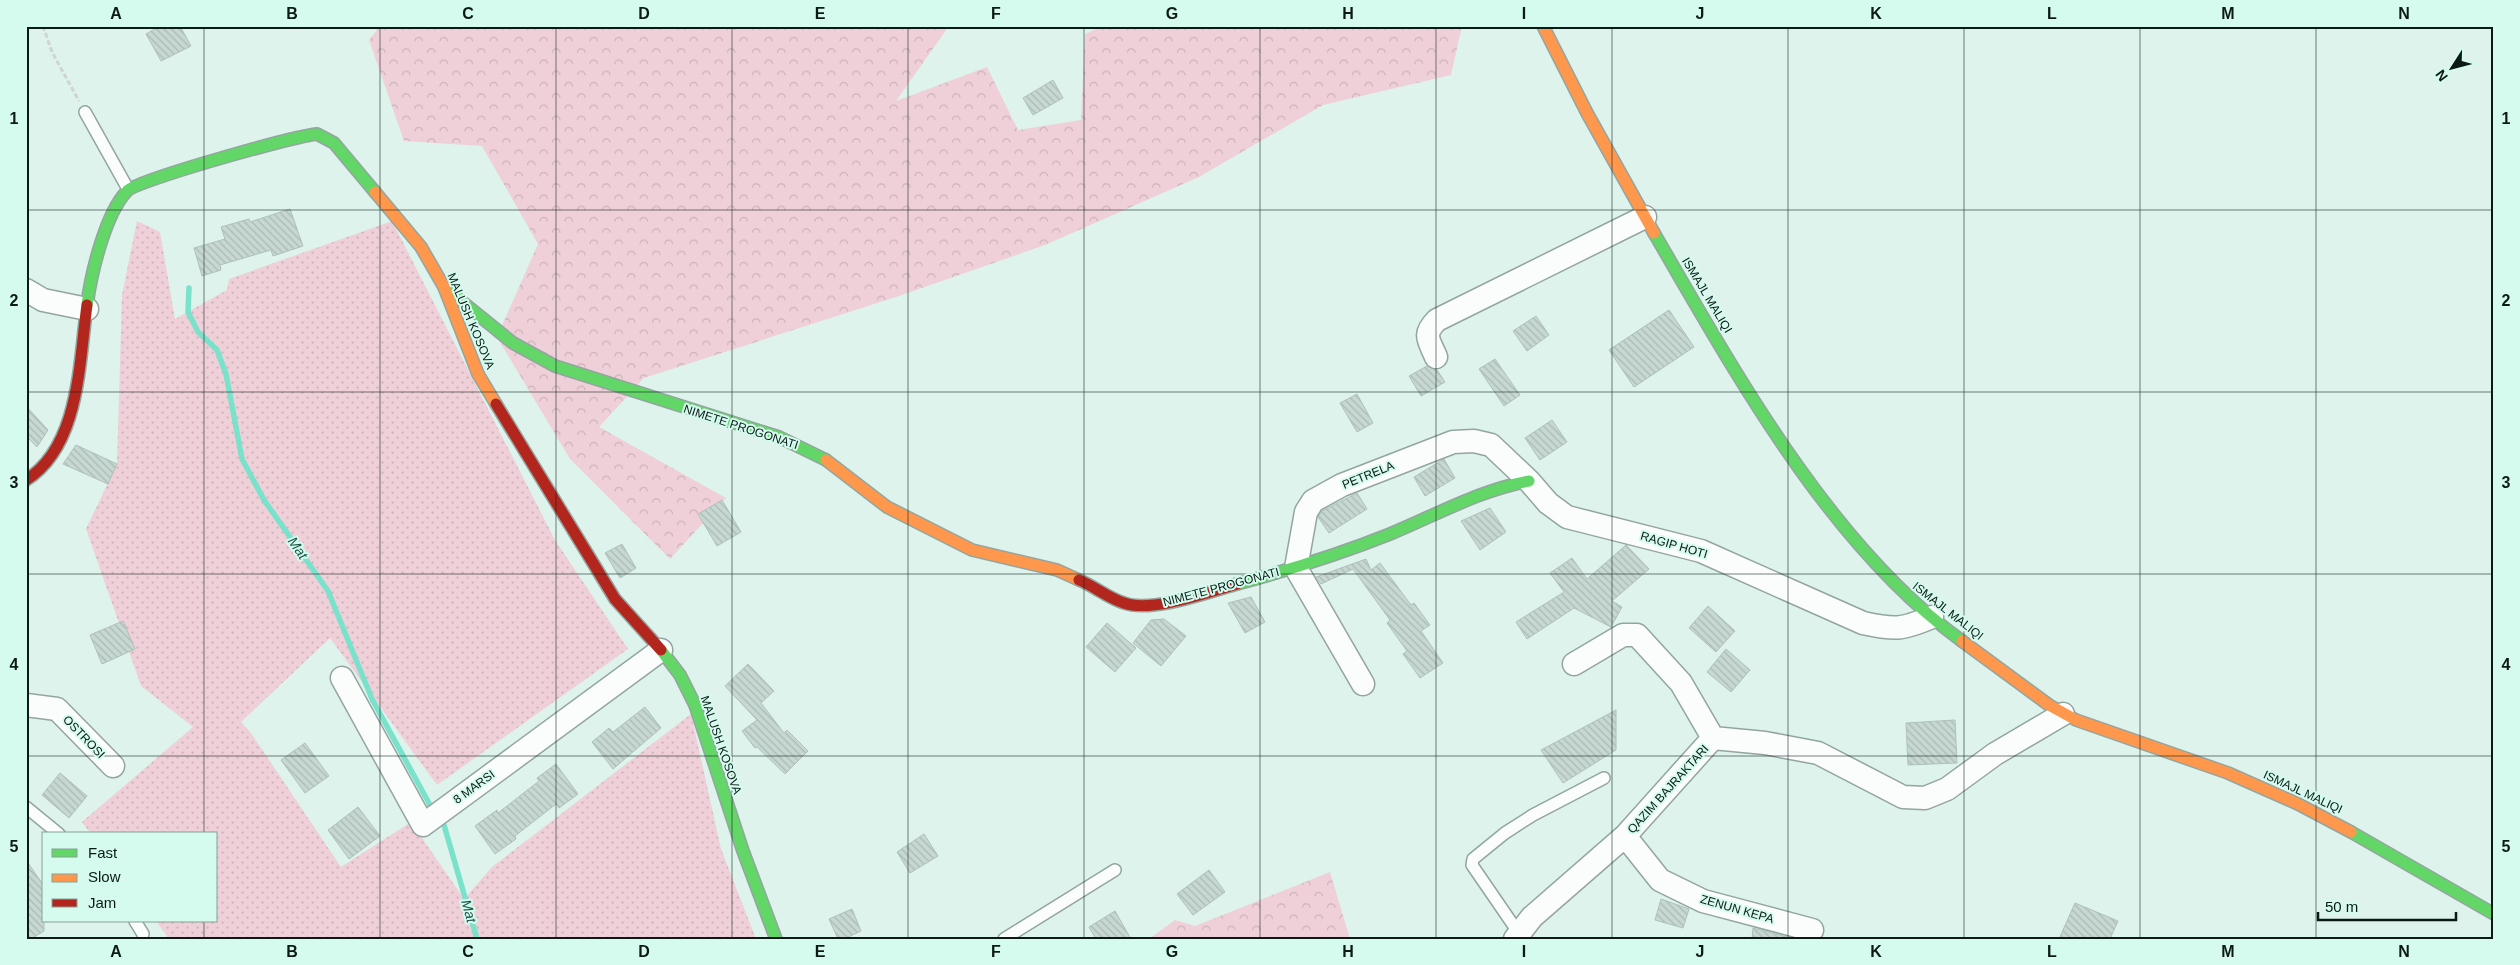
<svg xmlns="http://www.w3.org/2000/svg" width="2520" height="965" font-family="Arial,sans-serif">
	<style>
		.grass { fill: url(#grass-dots) }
		.forest { fill: url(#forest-crowns) }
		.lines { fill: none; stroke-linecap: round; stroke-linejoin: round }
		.stream { stroke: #7ae2ca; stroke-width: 5.5 }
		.building { fill: url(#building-back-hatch); stroke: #b0c1bc }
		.lane-casing { stroke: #94a5a0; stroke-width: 14 }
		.street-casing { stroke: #94a5a0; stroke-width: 25 }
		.fast-casing { stroke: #94a5a0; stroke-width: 14 }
		.slow-casing { stroke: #94a5a0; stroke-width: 14 }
		.jam-casing { stroke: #94a5a0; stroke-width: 14 }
		.path { stroke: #cfd5d3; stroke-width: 3; stroke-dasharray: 5 2.5; stroke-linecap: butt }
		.lane { stroke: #fafdfc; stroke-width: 11 }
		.street { stroke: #fafdfc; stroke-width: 22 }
		.fast { stroke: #63d668; stroke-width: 11 }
		.slow { stroke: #ff974d; stroke-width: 11 }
		.jam { stroke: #b3261e; stroke-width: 11 }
		.grid { fill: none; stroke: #0c1a16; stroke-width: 1; stroke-opacity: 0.55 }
		.labels { text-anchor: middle; stroke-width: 4; stroke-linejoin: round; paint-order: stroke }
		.street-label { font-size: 12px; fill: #0c1a16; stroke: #d5fbef }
		.water-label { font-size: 14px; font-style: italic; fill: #1d5648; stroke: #d5fbef }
		.neatline { fill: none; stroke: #0c1a16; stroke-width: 2 }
		.grid-label { font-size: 16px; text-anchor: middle; font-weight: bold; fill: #0c1a16 }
	</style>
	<defs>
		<pattern id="grass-dots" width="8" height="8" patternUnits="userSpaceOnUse" patternTransform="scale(1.25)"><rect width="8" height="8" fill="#efd0d8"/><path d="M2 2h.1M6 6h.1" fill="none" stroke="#ccb2b9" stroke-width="1.8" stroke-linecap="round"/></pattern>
		<pattern id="forest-crowns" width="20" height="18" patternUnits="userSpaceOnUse" patternTransform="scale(1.25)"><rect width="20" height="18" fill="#efd0d8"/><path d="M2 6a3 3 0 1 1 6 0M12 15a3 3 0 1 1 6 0" fill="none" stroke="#ccb2b9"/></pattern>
		<pattern id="building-back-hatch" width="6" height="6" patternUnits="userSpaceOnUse" patternTransform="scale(1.25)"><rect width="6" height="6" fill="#c7d8d3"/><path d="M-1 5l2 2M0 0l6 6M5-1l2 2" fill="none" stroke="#aab9b4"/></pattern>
	</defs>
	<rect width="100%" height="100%" fill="#ddf3ec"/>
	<path class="grass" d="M 137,221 L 160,232 L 175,319 L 227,290 L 229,279 L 392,221 L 555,540 L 628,649 L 437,785 L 330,638 L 241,722 L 251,733 L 341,867 L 411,822 L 464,899 L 492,867 L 691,714 L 721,849 L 756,939 L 169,939 L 156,921 L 216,921 L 216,834 L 91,834 L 82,822 L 193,727 L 141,686 L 86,529 L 117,464 L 122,295 Z"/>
	<path class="forest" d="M 380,26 L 949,26 L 896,101 L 987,67 L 1018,130 L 1081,120 L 1085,34 L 1103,26 L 1462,26 L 1451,75 L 1323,105 L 1199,177 L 1045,245 L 896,297 L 644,378 L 599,427 L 726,498 L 670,559 L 570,459 L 497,337 L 538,244 L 482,146 L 404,141 L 369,40 Z
		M 1330,872 L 1350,939 L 1149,939 L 1175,920 L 1195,926 Z"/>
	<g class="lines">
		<path class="stream" d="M 189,288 L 188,312 L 198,332 L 217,350 L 226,374 L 242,459 L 264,500 L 328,591 L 372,699 L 430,805
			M 444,825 L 477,939"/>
	</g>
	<path class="building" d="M 160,26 L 180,26 L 191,46 L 161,61 L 146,34 Z
		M 1053,80 L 1063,98 L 1033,115 L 1023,98 Z
		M 290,209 L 303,246 L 273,256 L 271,250 L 220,265 L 221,270 L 202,276 L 194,248 L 225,239 L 221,227 L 249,219 L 250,222 Z
		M 1669,310 L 1694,347 L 1634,387 L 1609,350 Z
		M 1536,316 L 1549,335 L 1527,351 L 1513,331 Z
		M 1495,359 L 1520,395 L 1504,406 L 1479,369 Z
		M 1427,366 L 1437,370 L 1445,382 L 1421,396 L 1409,376 Z
		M 1357,394 L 1373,423 L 1357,432 L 1340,403 Z
		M 26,406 L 48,430 L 37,447 L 26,436 Z
		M 1552,420 L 1567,442 L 1540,460 L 1525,438 Z
		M 76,445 L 117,464 L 108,484 L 63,464 Z
		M 1444,459 L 1455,478 L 1425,496 L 1414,477 Z
		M 1357,493 L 1367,509 L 1329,533 L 1318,517 L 1322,511 Z
		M 722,500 L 741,532 L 717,546 L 698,514 Z
		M 1490,508 L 1506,532 L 1480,550 L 1461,521 Z
		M 622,544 L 636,568 L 620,578 L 605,553 Z
		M 1626,545 L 1649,569 L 1612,601 L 1622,607 L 1611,627 L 1574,608 L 1527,639 L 1516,622 L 1564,592 L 1550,573 L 1572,558 L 1587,579 Z
		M 1366,559 L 1371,570 L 1380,563 L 1411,605 L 1414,603 L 1430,625 L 1421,631 L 1443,663 L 1420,678 L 1403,654 L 1407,651 L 1387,623 L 1390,620 L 1353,569 L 1321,584 L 1316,577 Z
		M 1251,597 L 1265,622 L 1245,633 L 1228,603 Z
		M 1708,606 L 1735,631 L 1716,652 L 1689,628 Z
		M 1164,619 L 1186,636 L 1161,666 L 1133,643 L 1151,620 Z
		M 123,621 L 135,649 L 102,664 L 90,635 Z
		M 1107,623 L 1136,648 L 1115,672 L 1086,647 Z
		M 1726,649 L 1750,670 L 1731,692 L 1707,672 Z
		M 748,664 L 774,691 L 761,703 L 784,733 L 787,730 L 808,751 L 785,774 L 757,747 L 755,748 L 742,731 L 757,720 L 725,686 Z
		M 645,707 L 661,728 L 613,769 L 592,742 L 609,728 L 613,732 Z
		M 1616,710 L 1616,750 L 1563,783 L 1541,750 Z
		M 1955,720 L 1957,763 L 1908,765 L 1906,723 Z
		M 305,743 L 329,776 L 305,793 L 281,760 Z
		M 556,764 L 578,794 L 559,808 L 556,804 L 515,836 L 516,839 L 495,854 L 475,826 L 497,810 L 498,813 L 539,781 L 537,778 Z
		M 60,773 L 87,796 L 69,818 L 42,795 Z
		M 358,807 L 380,836 L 349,859 L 328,830 Z
		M 924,834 L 938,856 L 910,873 L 897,852 Z
		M 26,860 L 44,886 L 44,931 L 31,939 L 26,939 Z
		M 1209,870 L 1225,892 L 1193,915 L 1177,894 Z
		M 1661,899 L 1689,909 L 1683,928 L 1655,920 Z
		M 2075,903 L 2118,921 L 2110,939 L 2059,939 Z
		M 852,909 L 861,931 L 844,939 L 838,939 L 829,919 Z
		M 1115,911 L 1131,939 L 1096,939 L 1089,927 Z
		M 1753,928 L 1794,939 L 1752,939 Z"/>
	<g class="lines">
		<g class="lane-casing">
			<path id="lane" d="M 85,112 L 128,189
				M 26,807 L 59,834
				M 135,921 L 143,934
				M 1518,932 L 1472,865 L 1473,859 L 1505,833 L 1533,815 L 1604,778
				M 1004,939 L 1115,870"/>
		</g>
		<g class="street-casing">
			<path id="street" d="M 26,290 L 43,300 L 87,309
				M 1436,357 C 1429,340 1422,335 1437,320 L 1645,217
				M 1574,664 L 1623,635 L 1637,635 L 1681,683 L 1713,738
				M 342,678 L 423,825 L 661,650
				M 1363,684 L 1296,568 L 1306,512 L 1313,501 L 1342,485 L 1453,442 L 1474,441 L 1491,445 L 1529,481 L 1548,503 L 1567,517 L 1701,551 L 1863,623 C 1895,630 1901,630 1932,617
				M 26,705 L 57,709 L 113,766
				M 1625,836 L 1660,880 L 1703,901 L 1812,930
				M 1515,939 L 1532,917 L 1625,836 L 1713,738 L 1765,743 L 1818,753 L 1903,797 L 1925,798 L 1947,789 L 1995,754 L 2063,714"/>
		</g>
		<g class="fast-casing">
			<path id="fast" d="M 1654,233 C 1735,372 1830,546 1962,641
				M 445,288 L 513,343 L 555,366 L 779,437 L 826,460
				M 87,305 C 91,274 105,214 127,191 C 137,180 295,136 317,134 L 334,143 L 375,192
				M 1237,584 C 1289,570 1340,554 1390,534 C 1436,515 1480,490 1529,481
				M 661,650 L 680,675 L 695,705 L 743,851 L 776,939
				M 2351,832 L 2494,914"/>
		</g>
		<g class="slow-casing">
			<path id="slow" d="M 1543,26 L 1587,113 L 1654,233
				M 375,192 L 421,247 L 444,287 L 478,374 L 496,404
				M 826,460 L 887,507 L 972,550 L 1057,570 L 1079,580
				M 1962,641 L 2049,705 L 2076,720 L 2228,773 L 2298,804 L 2351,832"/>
		</g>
		<g class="jam-casing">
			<path id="jam" d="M 496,404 L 615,599 L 661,650
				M 26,480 C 80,446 79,362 87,305
				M 1079,580 C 1094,586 1108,598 1124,603 C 1151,613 1209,592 1237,584"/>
		</g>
		<path class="path" d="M 43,26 L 52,52 L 79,101"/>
		<use href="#lane" class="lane"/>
		<use href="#street" class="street"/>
		<use href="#fast" class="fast"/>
		<use href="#slow" class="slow"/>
		<use href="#jam" class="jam"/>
	</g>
	<path class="grid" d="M 204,26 L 204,834M 380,26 L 380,939M 556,26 L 556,939M 732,26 L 732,939M 908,26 L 908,939M 1084,26 L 1084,939M 1260,26 L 1260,939M 1436,26 L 1436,939M 1612,26 L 1612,939M 1788,26 L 1788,939M 1964,26 L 1964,939M 2140,26 L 2140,939M 2316,26 L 2316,939M 26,210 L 2494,210M 26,392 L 2494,392M 26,574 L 2494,574M 26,756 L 2494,756M 204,921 L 204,939"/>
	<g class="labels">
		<g class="street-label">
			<text transform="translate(1707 295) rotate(59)" y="4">ISMAJL MALIQI</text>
			<text transform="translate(471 321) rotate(67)" y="4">MALUSH KOSOVA</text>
			<text transform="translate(741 427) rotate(18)" y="4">NIMETE PROGONATI</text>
			<text transform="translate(1368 475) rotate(-22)" y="4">PETRELA</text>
			<text transform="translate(1674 545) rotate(16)" y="4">RAGIP HOTI</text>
			<text transform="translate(1221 587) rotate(-15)" y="4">NIMETE PROGONATI</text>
			<text transform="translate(1948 611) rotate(38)" y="4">ISMAJL MALIQI</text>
			<text transform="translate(84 737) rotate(46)" y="4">OSTROSI</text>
			<text transform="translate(721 745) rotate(71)" y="4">MALUSH KOSOVA</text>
			<text transform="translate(474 787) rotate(-36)" y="4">8 MARSI</text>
			<text transform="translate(1668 789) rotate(-48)" y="4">QAZIM BAJRAKTARI</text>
			<text transform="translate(2303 792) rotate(25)" y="4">ISMAJL MALIQI</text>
			<text transform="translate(1737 909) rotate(16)" y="4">ZENUN KEPA</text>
		</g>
		<g class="water-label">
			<text transform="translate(298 548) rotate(55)" y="5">Mat</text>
			<text transform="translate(469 911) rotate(74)" y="5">Mat</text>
		</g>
	</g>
	<rect width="2520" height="965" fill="none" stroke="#d5fbef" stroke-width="55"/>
	<rect x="42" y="832" width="175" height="90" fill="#d5fbef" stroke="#85a198"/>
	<rect x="52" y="849" width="25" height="8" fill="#63d668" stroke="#85a198"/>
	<text x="88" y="858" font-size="15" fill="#0c1a16">Fast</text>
	<rect x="52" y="874" width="25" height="8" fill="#ff974d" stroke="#85a198"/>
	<text x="88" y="882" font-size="15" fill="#0c1a16">Slow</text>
	<rect x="52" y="899" width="25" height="8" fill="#b3261e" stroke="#85a198"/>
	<text x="88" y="908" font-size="15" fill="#0c1a16">Jam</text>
	<g transform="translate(2452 68) rotate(234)" stroke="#d5fbef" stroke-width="4" paint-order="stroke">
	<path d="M0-4L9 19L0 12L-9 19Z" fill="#0c1a16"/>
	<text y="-8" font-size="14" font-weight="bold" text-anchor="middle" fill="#0c1a16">N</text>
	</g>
	<path d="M2318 912v8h138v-8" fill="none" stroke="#0c1a16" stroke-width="2.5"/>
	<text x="2325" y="912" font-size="15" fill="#0c1a16" stroke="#d5fbef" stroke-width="4" paint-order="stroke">50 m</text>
	<rect x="28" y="28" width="2464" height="910" class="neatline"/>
	<g class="grid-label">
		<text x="116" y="19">A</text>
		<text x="292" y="19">B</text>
		<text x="468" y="19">C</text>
		<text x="644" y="19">D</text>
		<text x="820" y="19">E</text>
		<text x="996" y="19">F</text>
		<text x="1172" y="19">G</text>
		<text x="1348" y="19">H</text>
		<text x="1524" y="19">I</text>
		<text x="1700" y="19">J</text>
		<text x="1876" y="19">K</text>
		<text x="2052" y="19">L</text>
		<text x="2228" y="19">M</text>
		<text x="2404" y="19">N</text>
		<text x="14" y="124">1</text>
		<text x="2506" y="124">1</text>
		<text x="14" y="306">2</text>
		<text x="2506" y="306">2</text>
		<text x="14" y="488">3</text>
		<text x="2506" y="488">3</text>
		<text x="14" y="670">4</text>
		<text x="2506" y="670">4</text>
		<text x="14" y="852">5</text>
		<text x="2506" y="852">5</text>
		<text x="116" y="957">A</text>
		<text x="292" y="957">B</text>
		<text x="468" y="957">C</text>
		<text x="644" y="957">D</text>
		<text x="820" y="957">E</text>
		<text x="996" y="957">F</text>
		<text x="1172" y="957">G</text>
		<text x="1348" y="957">H</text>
		<text x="1524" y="957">I</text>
		<text x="1700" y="957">J</text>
		<text x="1876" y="957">K</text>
		<text x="2052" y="957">L</text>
		<text x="2228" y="957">M</text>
		<text x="2404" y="957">N</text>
	</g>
</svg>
